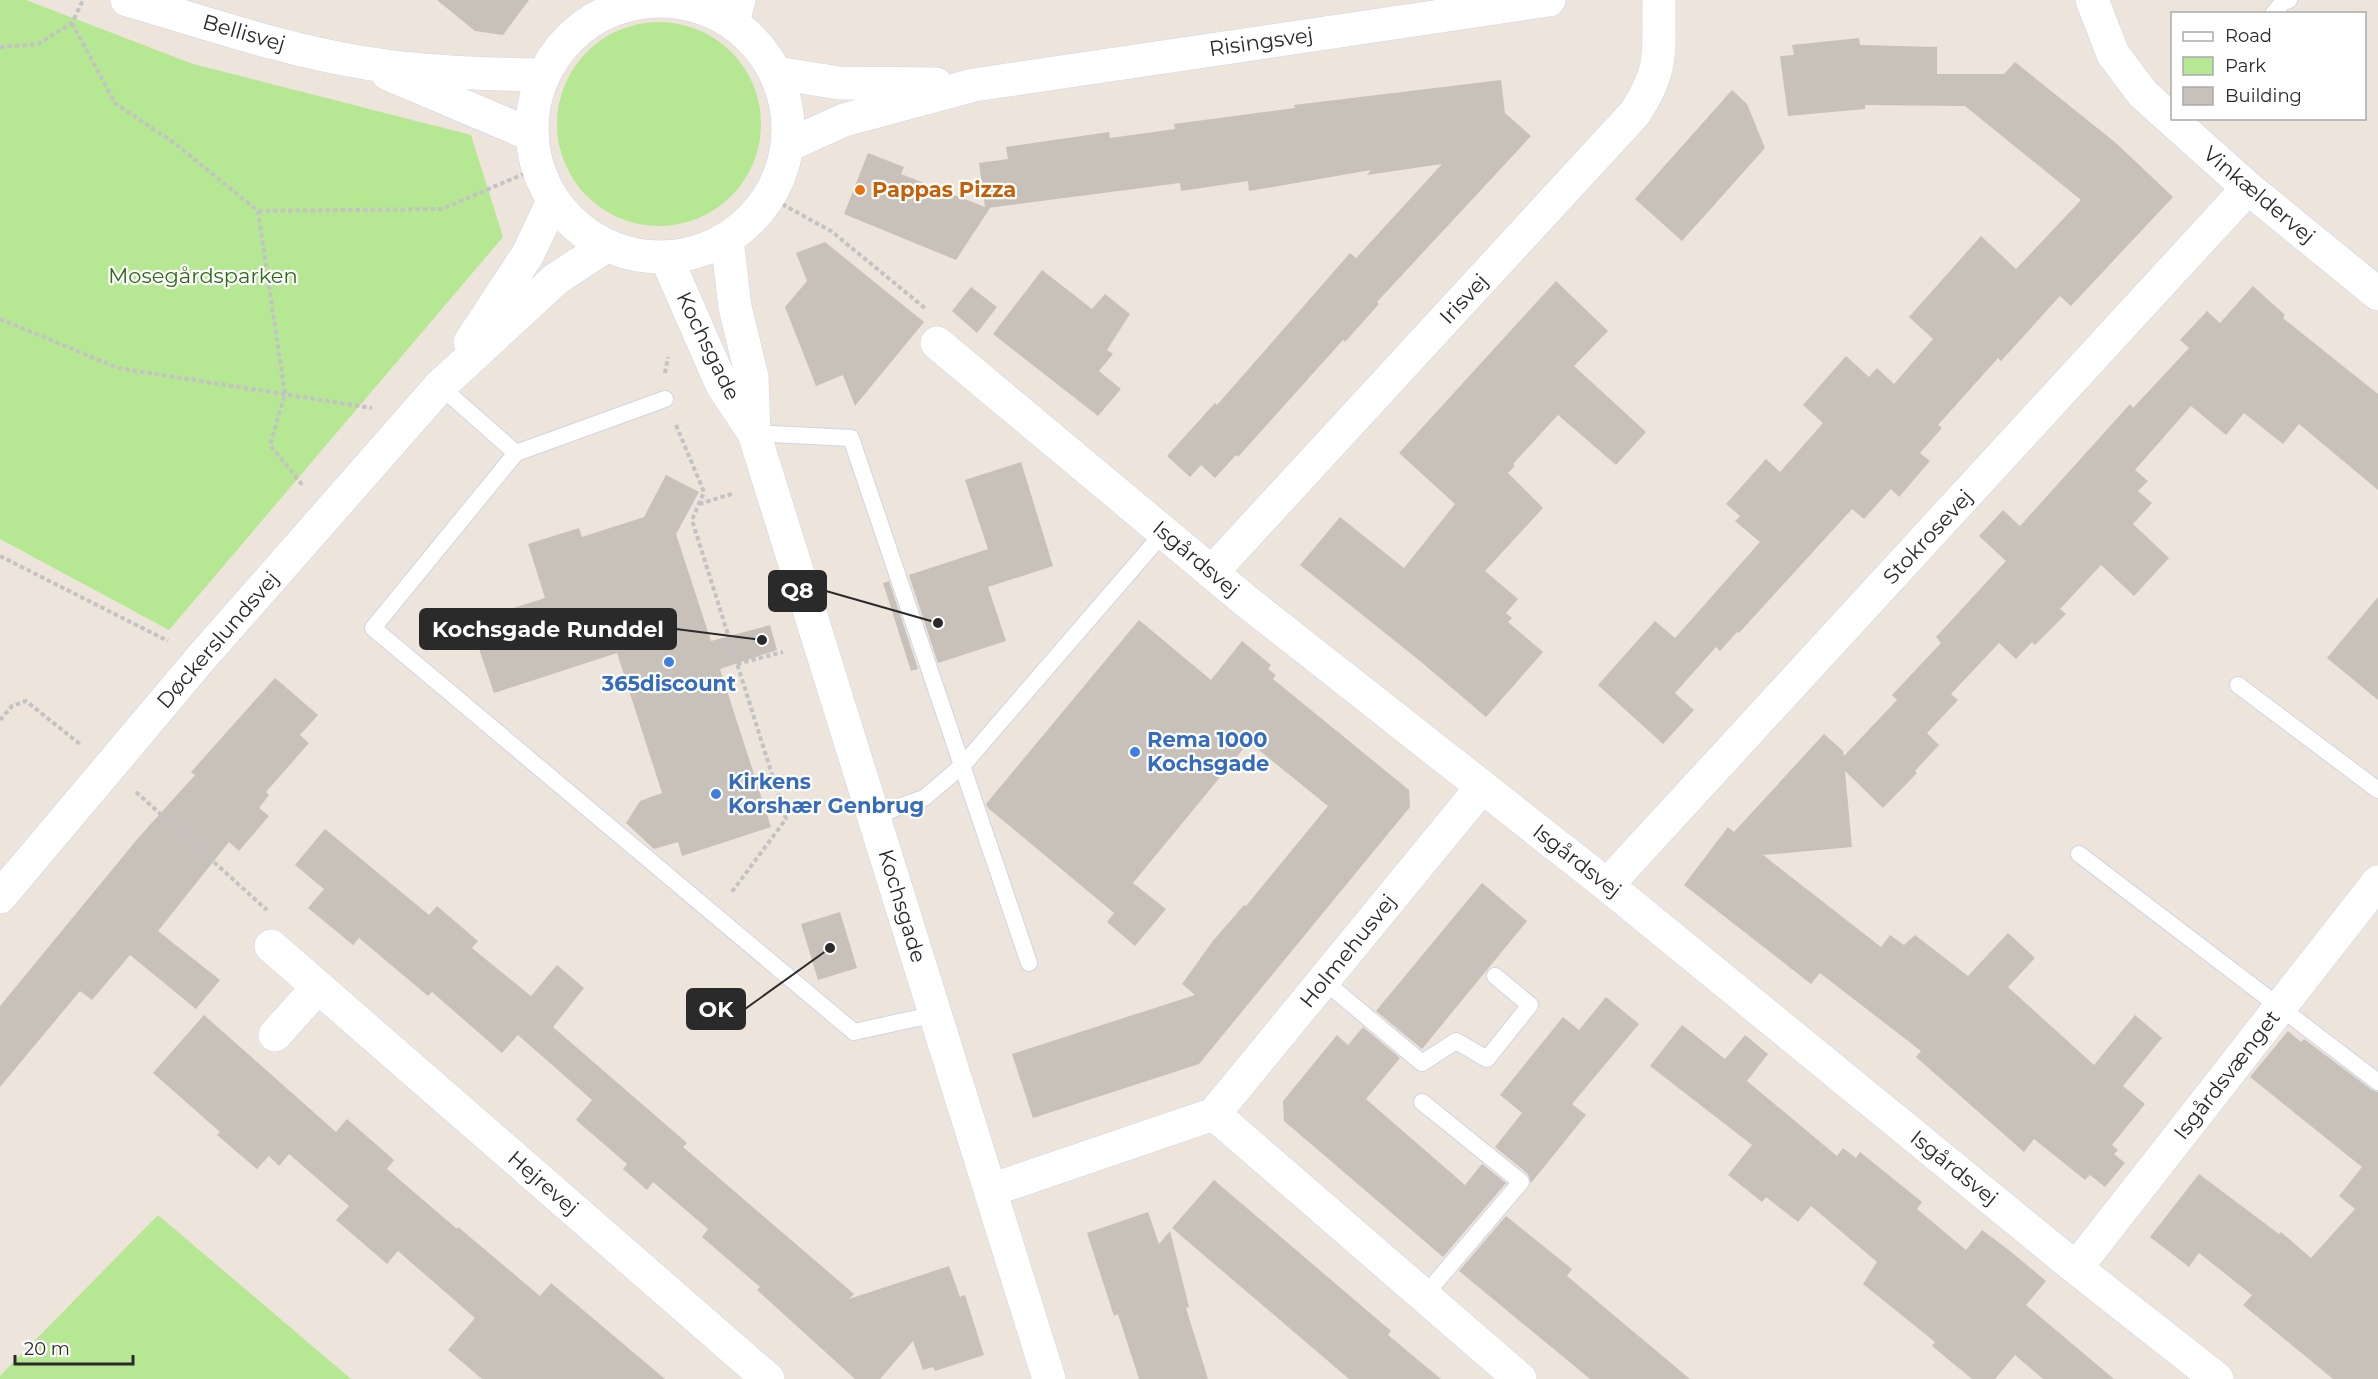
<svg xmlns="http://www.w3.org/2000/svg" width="2378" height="1379" font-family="Montserrat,sans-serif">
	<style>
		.green { fill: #b6e793 }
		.building { fill: #c8c1ba }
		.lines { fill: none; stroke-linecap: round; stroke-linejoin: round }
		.lane-casing { stroke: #d0d5e4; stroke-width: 18 }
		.street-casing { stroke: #d0d5e4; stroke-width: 34 }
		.secondary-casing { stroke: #d0d5e4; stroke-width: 34 }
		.path { stroke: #c3c3c3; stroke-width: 4; stroke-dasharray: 4.5 3; stroke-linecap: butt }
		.lane { stroke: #fff; stroke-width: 16 }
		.street { stroke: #fff; stroke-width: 33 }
		.secondary { stroke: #fff; stroke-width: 33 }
		.food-dot { fill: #e8710a; stroke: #fff; stroke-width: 2 }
		.shop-dot { fill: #3f7fe0; stroke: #fff; stroke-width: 2 }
		.labels { text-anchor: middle; stroke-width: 4.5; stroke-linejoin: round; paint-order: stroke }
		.street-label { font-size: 21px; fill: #2a2a2a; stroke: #fff }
		.food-label { font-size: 21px; font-weight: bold; fill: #c56008; stroke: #fff; text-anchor: start }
		.park-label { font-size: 21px; fill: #2d6b15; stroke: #fff }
		.shop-label { font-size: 21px; font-weight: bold; fill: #366cbe; stroke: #fff; text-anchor: start }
		.leader { fill: none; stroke: #2a2a2a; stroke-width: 2 }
		.callout-dot { fill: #2a2a2a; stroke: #fff; stroke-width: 2 }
		.callout { fill: #2a2a2a; stroke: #2a2a2a; stroke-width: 2 }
		.callout-label { font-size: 22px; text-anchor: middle; font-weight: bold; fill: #fff }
	</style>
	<rect width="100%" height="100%" fill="#ede4db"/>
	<path class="green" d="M 0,0 L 26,0 L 193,64 L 471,135 L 503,237 L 169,630 L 0,539 Z
		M557 124a102 102 0 1 1 204 0a102 102 0 1 1-204 0Z
		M 158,1215 L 351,1379 L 0,1379 L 0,1376 Z"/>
	<path class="building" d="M 437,0 L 529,0 L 503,35 L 475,31 Z
		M 1859,38 L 1860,45 L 1937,47 L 1937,74 L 2004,74 L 2015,62 L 2116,143 L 2173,197 L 2071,306 L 2060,296 L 2001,361 L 1998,358 L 1938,425 L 1942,428 L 1920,453 L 1930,461 L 1899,497 L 1891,489 L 1864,519 L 1852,509 L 1739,633 L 1737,632 L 1720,651 L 1716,647 L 1675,693 L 1694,710 L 1663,744 L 1598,685 L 1655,621 L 1675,638 L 1760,542 L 1735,521 L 1740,516 L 1726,504 L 1766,459 L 1780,472 L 1823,423 L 1803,405 L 1846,356 L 1869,377 L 1877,368 L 1894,384 L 1933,339 L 1909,317 L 1981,236 L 2016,269 L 2081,200 L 1965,106 L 1865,105 L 1865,109 L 1788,116 L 1780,56 L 1794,55 L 1792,45 Z
		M 1501,80 L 1505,113 L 1531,136 L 1377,302 L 1379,304 L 1345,342 L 1343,340 L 1238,457 L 1236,455 L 1215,478 L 1201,465 L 1190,477 L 1167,456 L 1215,403 L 1217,405 L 1350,253 L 1356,258 L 1442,164 L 1367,175 L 1371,170 L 1249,191 L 1248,181 L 1181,191 L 1180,183 L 988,208 L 990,208 L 956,260 L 844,214 L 868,153 L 904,167 L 901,174 L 985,207 L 979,163 L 1008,159 L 1006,147 L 1109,132 L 1110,138 L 1175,129 L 1174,124 L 1295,108 L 1294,105 Z
		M 1732,90 L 1747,104 L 1765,148 L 1682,241 L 1635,199 Z
		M 825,242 L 924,322 L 855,406 L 843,375 L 816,386 L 785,307 L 807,281 L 796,253 Z
		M 1042,270 L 1092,309 L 1105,294 L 1130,314 L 1107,350 L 1113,354 L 1099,371 L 1121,389 L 1098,416 L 993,334 Z
		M 1556,281 L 1608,331 L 1574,366 L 1646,432 L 1616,465 L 1558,415 L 1513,464 L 1515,466 L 1508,473 L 1543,508 L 1485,571 L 1518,599 L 1506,613 L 1512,618 L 1508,622 L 1543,652 L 1486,717 L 1420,661 L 1300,565 L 1340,517 L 1404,568 L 1455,504 L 1399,453 Z
		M 2253,286 L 2285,315 L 2283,318 L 2378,394 L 2378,490 L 2299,424 L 2283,444 L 2244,413 L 2226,435 L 2191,406 L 2135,470 L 2148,481 L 2138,491 L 2152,503 L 2133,524 L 2169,558 L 2134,596 L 2101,565 L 2060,609 L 2066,614 L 2035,645 L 2032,642 L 2016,659 L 1999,643 L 1951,694 L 1958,700 L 1927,733 L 1939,745 L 1915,771 L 1917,773 L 1883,808 L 1845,771 L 1852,847 L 1763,855 L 1881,947 L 1890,935 L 1904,945 L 1915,935 L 1968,976 L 2008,933 L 2035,958 L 2008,987 L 2094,1065 L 2135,1015 L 2162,1038 L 2123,1086 L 2145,1104 L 2112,1145 L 2118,1150 L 2114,1154 L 2125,1163 L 2105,1187 L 2090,1175 L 2085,1180 L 2034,1139 L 2024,1152 L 1916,1057 L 1921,1051 L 1820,973 L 1811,984 L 1684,885 L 1728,827 L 1734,832 L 1824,734 L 1843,751 L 1844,756 L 1897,700 L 1892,695 L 1941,643 L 1936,637 L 2006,561 L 1979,536 L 2003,510 L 2020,526 L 2130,404 L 2133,408 L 2189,348 L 2180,340 L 2207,311 L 2220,323 Z
		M 971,287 L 997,307 L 977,333 L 952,311 Z
		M 1021,462 L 1053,566 L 988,587 L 1006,641 L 938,663 L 909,575 L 988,549 L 965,480 Z
		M 666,475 L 699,492 L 676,534 L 711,641 L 770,625 L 777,650 L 720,669 L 771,827 L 682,856 L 678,842 L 654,849 L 626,823 L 640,801 L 662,793 L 617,653 L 494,693 L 470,622 L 545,598 L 528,544 L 579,528 L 582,537 L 644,517 Z
		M 889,581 L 918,669 L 911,671 L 883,583 Z
		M 2378,597 L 2378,700 L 2327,658 Z
		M 1139,620 L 1211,680 L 1242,641 L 1271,665 L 1268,669 L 1276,675 L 1273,679 L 1409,790 L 1410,807 L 1199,1064 L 1033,1118 L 1012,1054 L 1195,995 L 1182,984 L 1212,942 L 1244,905 L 1246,906 L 1328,806 L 1249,742 L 1133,883 L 1166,909 L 1135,946 L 1107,922 L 1114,913 L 988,808 L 986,804 Z
		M 275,678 L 318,715 L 300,735 L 309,743 L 266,792 L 269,795 L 259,808 L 269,816 L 239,851 L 229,842 L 158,931 L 220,980 L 196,1009 L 130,955 L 92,1000 L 80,991 L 0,1087 L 0,1006 L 139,837 L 195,775 L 191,772 Z
		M 325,829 L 429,915 L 437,906 L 478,941 L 472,948 L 531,996 L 557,965 L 584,988 L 553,1027 L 687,1143 L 683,1147 L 854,1294 L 849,1299 L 949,1266 L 960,1297 L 965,1295 L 984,1355 L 935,1371 L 933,1367 L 923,1370 L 913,1341 L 880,1379 L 855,1379 L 757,1290 L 760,1287 L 702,1237 L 708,1229 L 653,1182 L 647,1190 L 623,1169 L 627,1164 L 576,1120 L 592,1100 L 518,1035 L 502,1053 L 432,992 L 428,996 L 359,938 L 353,945 L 308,908 L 324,889 L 295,865 Z
		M 1482,883 L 1527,921 L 1422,1049 L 1376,1011 Z
		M 840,912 L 857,968 L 818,980 L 801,924 Z
		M 1606,997 L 1639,1024 L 1572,1104 L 1586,1115 L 1531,1183 L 1528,1174 L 1495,1147 L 1522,1113 L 1500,1095 L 1563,1017 L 1579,1030 Z
		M 204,1015 L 336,1132 L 347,1119 L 394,1160 L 387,1169 L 457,1229 L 458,1227 L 540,1296 L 551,1283 L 665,1379 L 482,1379 L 448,1350 L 475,1318 L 398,1251 L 387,1264 L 336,1220 L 349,1206 L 289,1154 L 279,1166 L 269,1156 L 257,1169 L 217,1135 L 220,1132 L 153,1073 Z
		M 1682,1025 L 1725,1059 L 1745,1035 L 1768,1054 L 1747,1081 L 1837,1156 L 1843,1148 L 1856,1158 L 1860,1152 L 1922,1202 L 1917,1209 L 1966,1250 L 1982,1230 L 2010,1251 L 2046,1281 L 2026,1305 L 2114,1379 L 2043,1379 L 2015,1355 L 1995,1379 L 1972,1379 L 1932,1346 L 1935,1342 L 1863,1284 L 1877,1262 L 1811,1206 L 1798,1222 L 1766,1197 L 1762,1202 L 1728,1175 L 1752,1145 L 1650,1066 Z
		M 1363,1027 L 1400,1058 L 1366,1099 L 1465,1185 L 1482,1164 L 1506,1183 L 1443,1257 L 1284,1121 L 1283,1101 L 1337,1035 L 1348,1045 Z
		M 2288,1031 L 2301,1042 L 2304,1039 L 2372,1090 L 2378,1092 L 2378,1379 L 2333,1379 L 2243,1305 L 2252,1295 L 2199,1253 L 2189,1267 L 2150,1237 L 2199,1174 L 2279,1234 L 2281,1232 L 2311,1258 L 2355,1209 L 2339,1196 L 2362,1167 L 2250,1077 Z
		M 1214,1180 L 1391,1331 L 1388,1335 L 1441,1379 L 1349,1379 L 1172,1228 Z
		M 1148,1212 L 1159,1244 L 1170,1231 L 1189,1307 L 1186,1308 L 1208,1379 L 1139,1379 L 1118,1314 L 1114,1316 L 1087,1233 Z
		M 1506,1216 L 1572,1269 L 1567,1276 L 1690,1379 L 1590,1379 L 1459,1271 Z"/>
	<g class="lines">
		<g class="lane-casing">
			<path id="lane" d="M 2273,14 L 2282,3 L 2289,0
				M 440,386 L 516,453
				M 665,399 L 516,453 L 373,628 L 854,1032 L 936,1014
				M 754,433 L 851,438 L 1029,963
				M 2238,685 L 2378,790
				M 874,816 L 924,798 L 963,765 L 1164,532
				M 2079,854 L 2378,1082
				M 1324,981 L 1422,1063 L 1456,1041 L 1487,1059 L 1530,1005 L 1495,976
				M 1422,1102 L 1521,1182 L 1424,1296"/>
		</g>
		<g class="street-casing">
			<path id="street" d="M 127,0 C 204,22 281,49 360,62 C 416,72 485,74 542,75
				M 2092,0 L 2113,54 L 2143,94 L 2248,188 L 2378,294
				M 677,1 L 678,0
				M 733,22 L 739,0
				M 388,74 L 532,135
				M 937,343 L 1246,601 L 1607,885 L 2076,1268 L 2217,1379
				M 1212,572 L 1635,113 C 1665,67 1658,51 1659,0
				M 1607,885 L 2248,188
				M 271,946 L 768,1379
				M 275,1035 L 318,987
				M 1214,1114 L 1520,1379
				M 991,1190 L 1214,1114 L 1482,787
				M 2076,1268 L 2378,882"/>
		</g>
		<g class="secondary-casing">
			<path id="secondary" d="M532 129a128 128 0 1 1 256 0a128 128 0 1 1-256 0Z
				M 777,73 L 839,83 L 936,84
				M 789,145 L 844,120 L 974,85 L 1549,0
				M 727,239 L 735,307 L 752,377 L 754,433 L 1049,1379
				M 666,257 L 722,385 L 754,433
				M 470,342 L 528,254 L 553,201
				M 0,897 L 201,658 L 440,386 L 556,279 L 606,246"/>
		</g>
		<path class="path" d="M 72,23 L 115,103 L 177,145 L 258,211 L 285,394 L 270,445 L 304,487
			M 0,47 L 38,44 L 72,23 L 83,0
			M 769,197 L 831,231 L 926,309
			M 258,211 L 442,209 L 526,173
			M 0,319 L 118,368 L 372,408
			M 665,373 L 668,357
			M 676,425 L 704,492 L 692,520 L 786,819 L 731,893
			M 699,504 L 735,493
			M 0,556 L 168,641
			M 737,664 L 783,652
			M 0,720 L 12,706 L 26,701 L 81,745
			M 136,792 L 267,910"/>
		<use href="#lane" class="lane"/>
		<use href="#street" class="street"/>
		<use href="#secondary" class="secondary"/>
	</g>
	<circle class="food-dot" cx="860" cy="190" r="6"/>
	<g class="shop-dot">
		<circle cx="669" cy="662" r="6"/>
		<circle cx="1135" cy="752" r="6"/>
		<circle cx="716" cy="794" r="6"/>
	</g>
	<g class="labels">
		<g class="street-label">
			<text transform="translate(244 33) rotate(16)" y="7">Bellisvej</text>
			<text transform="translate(1261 42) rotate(-8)" y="7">Risingsvej</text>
			<text transform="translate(2259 195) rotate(40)" y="7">Vinkældervej</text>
			<text transform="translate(1464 299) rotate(-47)" y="7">Irisvej</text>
			<text transform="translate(708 346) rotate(64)" y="7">Kochsgade</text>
			<text transform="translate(1928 537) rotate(-47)" y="7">Stokrosevej</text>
			<text transform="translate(1196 559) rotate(40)" y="7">Isgårdsvej</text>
			<text transform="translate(218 640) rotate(-49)" y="7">Døckerslundsvej</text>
			<text transform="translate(1577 861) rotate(38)" y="7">Isgårdsvej</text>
			<text transform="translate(902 906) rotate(73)" y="7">Kochsgade</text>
			<text transform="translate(1348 951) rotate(-51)" y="7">Holmehusvej</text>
			<text transform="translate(2227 1075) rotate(-52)" y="7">Isgårdsvænget</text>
			<text transform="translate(1954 1168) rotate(39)" y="7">Isgårdsvej</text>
			<text transform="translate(543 1183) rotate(41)" y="7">Hejrevej</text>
		</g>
		<g class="food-label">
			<text x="872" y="197">Pappas Pizza</text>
		</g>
		<g class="park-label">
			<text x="203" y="283">Mosegårdsparken</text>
		</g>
		<g class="shop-label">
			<text x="669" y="691" text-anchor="middle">365discount</text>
			<text x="1147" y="747">Rema 1000<tspan x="1147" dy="24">Kochsgade</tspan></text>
			<text x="728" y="789">Kirkens<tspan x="728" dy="24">Korshær Genbrug</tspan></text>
		</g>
	</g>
	<path class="leader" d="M938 623L826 591M762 640L676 629M830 948L745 1009"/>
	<g class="callout-dot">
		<circle cx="938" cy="623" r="6"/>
		<circle cx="762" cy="640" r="6"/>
		<circle cx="830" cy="948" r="6"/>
	</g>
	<g class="callout">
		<rect x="769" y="571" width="57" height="40" rx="6"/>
		<rect x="420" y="609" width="256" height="40" rx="6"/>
		<rect x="687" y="989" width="58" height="40" rx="6"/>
	</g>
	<g class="callout-label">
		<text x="797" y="598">Q8</text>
		<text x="548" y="637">Kochsgade Runddel</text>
		<text x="716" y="1017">OK</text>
	</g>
	<rect x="2171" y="12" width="195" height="108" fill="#ffffff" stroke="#aaaaaa" stroke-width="1.5"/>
	<rect x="2183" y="32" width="30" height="9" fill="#ffffff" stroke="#aaaaaa" stroke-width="1.5"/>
	<text x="2225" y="42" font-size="18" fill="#2a2a2a">Road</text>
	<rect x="2183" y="57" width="30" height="18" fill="#b6e793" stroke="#aaaaaa" stroke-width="1.5"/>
	<text x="2225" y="72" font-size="18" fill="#2a2a2a">Park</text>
	<rect x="2183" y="87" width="30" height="18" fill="#c8c1ba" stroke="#aaaaaa" stroke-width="1.5"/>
	<text x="2225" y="102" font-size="18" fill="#2a2a2a">Building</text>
	<path d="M15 1355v9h118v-9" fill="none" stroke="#2a2a2a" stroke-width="3"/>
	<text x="24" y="1355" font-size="18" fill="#2a2a2a" stroke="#ffffff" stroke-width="4.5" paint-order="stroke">20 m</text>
</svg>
